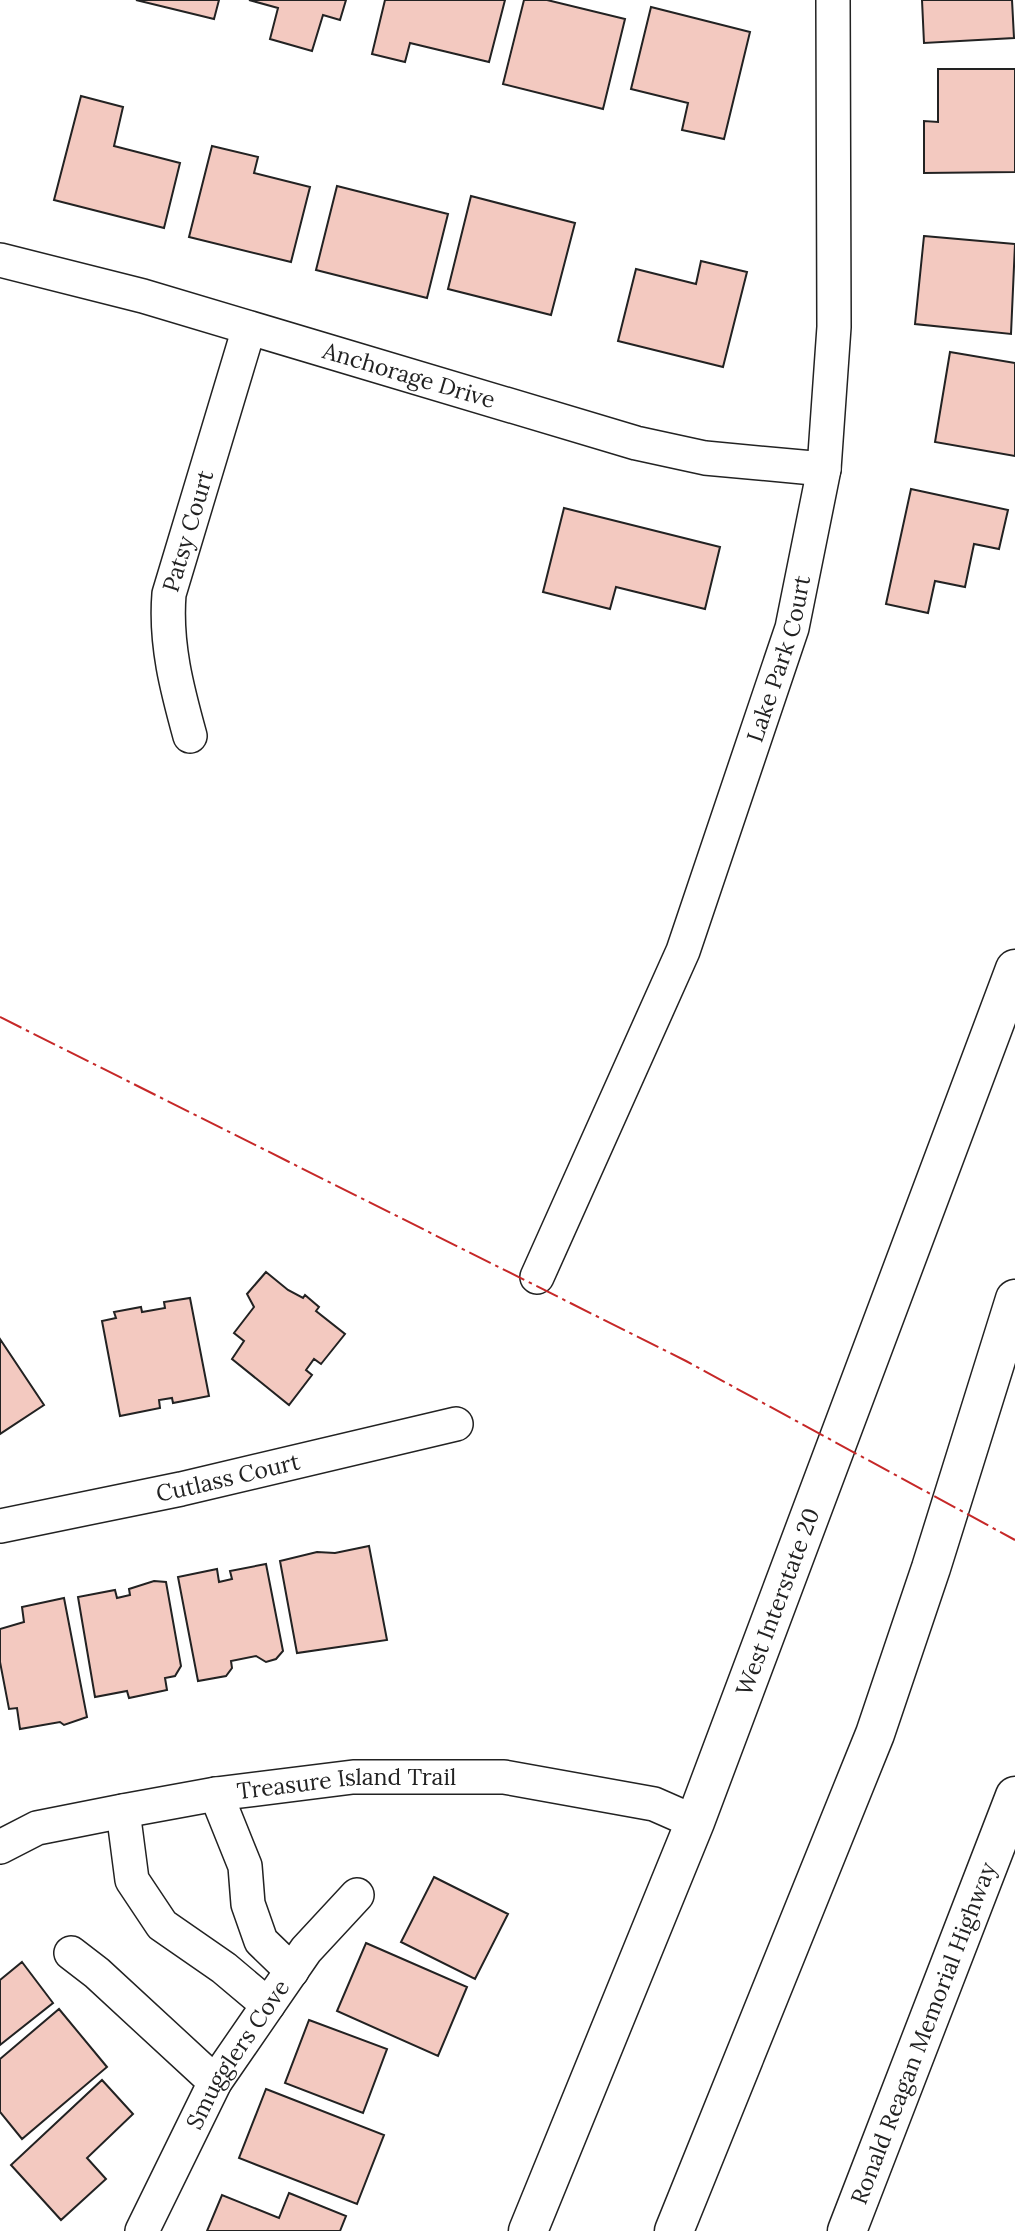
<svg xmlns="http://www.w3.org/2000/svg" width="1015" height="2231" font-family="Lora,serif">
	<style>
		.building { fill: #f3c9c0; stroke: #222; stroke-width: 2 }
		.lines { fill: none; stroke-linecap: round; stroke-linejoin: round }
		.street-casing { stroke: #222; stroke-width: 36 }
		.secondary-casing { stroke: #222; stroke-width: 41 }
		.highway-casing { stroke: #222; stroke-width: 41 }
		.street { stroke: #fff; stroke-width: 33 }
		.secondary { stroke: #fff; stroke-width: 38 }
		.highway { stroke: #fff; stroke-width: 38 }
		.power { stroke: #c62828; stroke-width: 2; stroke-dasharray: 24 5 3.5 5; stroke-linecap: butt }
		.labels { text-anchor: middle; stroke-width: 5; stroke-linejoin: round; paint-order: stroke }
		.street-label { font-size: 23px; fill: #222; stroke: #fff }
	</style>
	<rect width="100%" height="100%" fill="#fff"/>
	<path class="building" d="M 136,0 L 219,0 L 214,19 Z
		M 249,0 L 346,0 L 340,20 L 323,15 L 312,51 L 270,39 L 278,8 Z
		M 385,0 L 505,0 L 489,62 L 410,43 L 405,62 L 372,54 Z
		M 524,0 L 547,0 L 625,19 L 603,109 L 503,84 Z
		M 922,0 L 1012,0 L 1014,38 L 924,43 Z
		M 651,7 L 750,32 L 724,139 L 682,130 L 688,103 L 631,89 Z
		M 938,69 L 1015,69 L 1015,172 L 924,173 L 924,121 L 938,122 Z
		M 81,96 L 123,107 L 114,146 L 180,163 L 164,228 L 54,200 Z
		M 212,146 L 258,157 L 254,173 L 310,187 L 291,262 L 189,237 Z
		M 337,186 L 448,214 L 427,298 L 316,270 Z
		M 471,196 L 575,223 L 551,315 L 448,289 Z
		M 924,236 L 1015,244 L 1011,334 L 915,324 Z
		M 701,261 L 747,272 L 723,367 L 618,341 L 636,269 L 696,284 Z
		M 950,352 L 1015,363 L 1015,456 L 935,442 Z
		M 911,489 L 1008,510 L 999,549 L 974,544 L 965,587 L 935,581 L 928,613 L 886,604 Z
		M 564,508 L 720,547 L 705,609 L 616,587 L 610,609 L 543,592 Z
		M 266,1272 L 288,1290 L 303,1298 L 305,1295 L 319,1307 L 316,1311 L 345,1334 L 321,1364 L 314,1359 L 306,1370 L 312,1375 L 289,1405 L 232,1359 L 244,1341 L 234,1333 L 254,1307 L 247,1294 Z
		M 190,1298 L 209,1396 L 173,1403 L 172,1398 L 159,1400 L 160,1408 L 120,1416 L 102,1321 L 116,1318 L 114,1312 L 141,1307 L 142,1312 L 165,1308 L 164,1302 Z
		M 0,1339 L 44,1405 L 0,1434 Z
		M 369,1546 L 387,1640 L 297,1653 L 280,1561 L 317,1552 L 335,1553 Z
		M 266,1564 L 283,1651 L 276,1659 L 266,1662 L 256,1656 L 231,1661 L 232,1668 L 226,1676 L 198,1681 L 178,1577 L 217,1569 L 219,1582 L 232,1579 L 230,1571 Z
		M 154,1581 L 166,1582 L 181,1666 L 175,1676 L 165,1678 L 167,1690 L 129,1698 L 127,1691 L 95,1697 L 78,1597 L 115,1590 L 117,1598 L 130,1595 L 129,1589 Z
		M 64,1598 L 87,1717 L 64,1725 L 60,1722 L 20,1729 L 17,1708 L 9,1709 L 0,1662 L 0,1629 L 24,1622 L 22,1607 Z
		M 434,1877 L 508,1914 L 475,1979 L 401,1942 Z
		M 366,1943 L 467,1987 L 438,2056 L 337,2011 Z
		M 22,1962 L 53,2003 L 0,2045 L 0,1980 Z
		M 59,2009 L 107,2067 L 22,2139 L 0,2112 L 0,2059 Z
		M 309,2020 L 387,2049 L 363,2113 L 285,2083 Z
		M 102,2080 L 133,2114 L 87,2158 L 106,2179 L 61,2220 L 11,2165 Z
		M 266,2089 L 384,2135 L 357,2204 L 239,2158 Z
		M 289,2193 L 346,2216 L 340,2231 L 207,2231 L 222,2195 L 279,2218 Z"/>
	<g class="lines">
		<g class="street-casing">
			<g id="street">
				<path id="s1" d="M 0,260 L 143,296 L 636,443 L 705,458 L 824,469"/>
				<path id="s2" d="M 190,736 C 177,689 165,644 169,594 L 249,328"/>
				<path id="s3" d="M 537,1277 L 683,951 L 792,628 L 824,469 L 834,327 L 833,0"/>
				<path id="s4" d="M 0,1526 L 181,1489 L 456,1424"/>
				<path d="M 216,1794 L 245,1866 L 248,1904 L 261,1941 L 292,1971"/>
				<path d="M 123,1811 L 132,1880 L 162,1925 L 224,1968 L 268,2005"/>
				<path id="s5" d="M 0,1847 L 37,1828 L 123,1811 L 216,1794 L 353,1777 L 504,1777 L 654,1804 L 695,1822"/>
				<path d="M 71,1953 L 97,1973 L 215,2082"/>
				<path id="s6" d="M 142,2231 L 215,2082 L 306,1950 L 357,1895"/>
			</g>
		</g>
		<g class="secondary-casing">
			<g id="secondary">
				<path id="s7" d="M 528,2231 L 695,1822 L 1015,969"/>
			</g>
		</g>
		<g class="highway-casing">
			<g id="highway">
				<path d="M 674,2231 L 875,1734 L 931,1568 L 1015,1299"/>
				<path id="s8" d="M 847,2231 L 1015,1796"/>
			</g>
		</g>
		<use href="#street" class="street"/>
		<use href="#secondary" class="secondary"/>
		<use href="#highway" class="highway"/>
		<path class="power" d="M 0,1017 L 686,1361 L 1015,1540"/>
	</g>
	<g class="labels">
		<g class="street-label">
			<text dy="8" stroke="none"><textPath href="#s1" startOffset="425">Anchorage Drive</textPath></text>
			<text dy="8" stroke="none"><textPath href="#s2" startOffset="210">Patsy Court</textPath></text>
			<text dy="8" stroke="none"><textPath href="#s3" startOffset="665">Lake Park Court</textPath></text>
			<text dy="8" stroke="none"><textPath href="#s4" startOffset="233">Cutlass Court</textPath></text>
			<text dy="8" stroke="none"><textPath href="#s7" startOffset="677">West Interstate 20</textPath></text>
			<text dy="8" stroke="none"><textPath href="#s5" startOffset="355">Treasure Island Trail</textPath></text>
			<text dy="8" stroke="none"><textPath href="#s8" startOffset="212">Ronald Reagan Memorial Highway</textPath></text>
			<text dy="8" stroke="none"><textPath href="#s6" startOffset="201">Smugglers Cove</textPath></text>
		</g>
	</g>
</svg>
